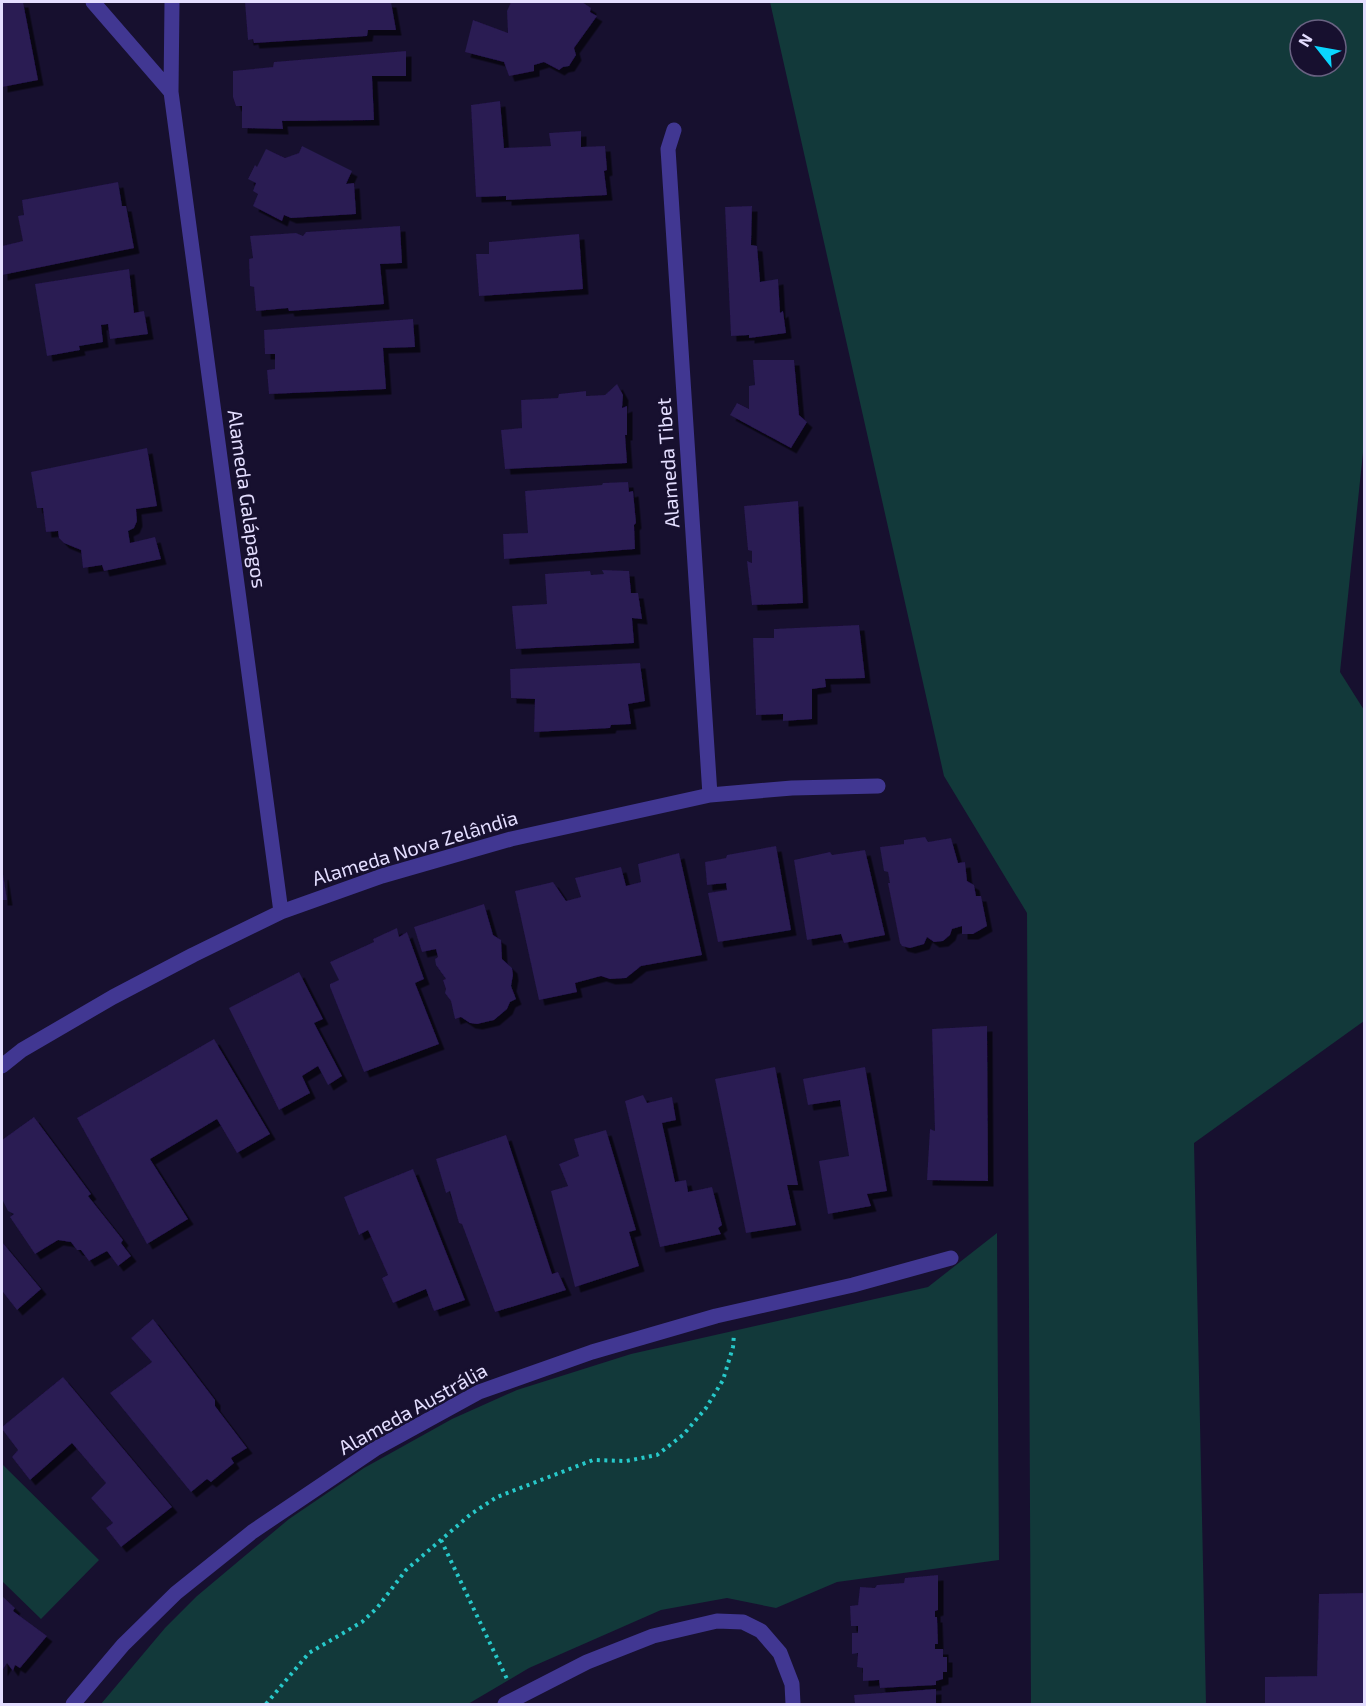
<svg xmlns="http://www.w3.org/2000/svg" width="1366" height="1706" font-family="'Exo 2',sans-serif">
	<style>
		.green { fill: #12393a; fill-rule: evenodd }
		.building { fill: #291a52; filter: url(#shadow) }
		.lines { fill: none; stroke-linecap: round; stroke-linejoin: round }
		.path { stroke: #27c9ca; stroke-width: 4; stroke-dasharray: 3 4.5; stroke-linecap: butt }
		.minor { stroke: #413792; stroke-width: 15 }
		.labels { text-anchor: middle; stroke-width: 5; stroke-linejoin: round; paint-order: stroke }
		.street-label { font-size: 20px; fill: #e4deff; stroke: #17102f }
	</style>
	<defs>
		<filter id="shadow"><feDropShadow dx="5.5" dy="5.5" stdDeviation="0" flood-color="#0009"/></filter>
	</defs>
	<rect width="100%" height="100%" fill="#17102f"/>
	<path class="green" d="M 770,2 L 1364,2 L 1364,443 L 1340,672 L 1364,710 L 1364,1021 L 1194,1143 L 1206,1704 L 1031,1704 L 1027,913 L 944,776 ZM 1300,30 L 1336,30 L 1336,66 L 1300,66 Z
		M 997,1233 L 999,1560 L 837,1582 L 776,1608 L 727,1598 L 661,1610 L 529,1668 L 468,1704 L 101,1704 L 165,1628 L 197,1596 L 289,1519 L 364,1468 L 452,1419 L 517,1390 L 631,1354 L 928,1287 Z
		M 2,1464 L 99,1560 L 41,1619 L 2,1581 Z"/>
	<path class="building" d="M 2,2 L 23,2 L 38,80 L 2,87 Z
		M 245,2 L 391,2 L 396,30 L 368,30 L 367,36 L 254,43 L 253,39 L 248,40 Z
		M 511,2 L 582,2 L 591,8 L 590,12 L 597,16 L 574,48 L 576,55 L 569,66 L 563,67 L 559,70 L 544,62 L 534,65 L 534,71 L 509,76 L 504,62 L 465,52 L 473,20 L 508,33 L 507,11 Z
		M 406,51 L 406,76 L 372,76 L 374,120 L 282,121 L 283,129 L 242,128 L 242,106 L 236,106 L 233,97 L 233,71 L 273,67 L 274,62 Z
		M 500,101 L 504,148 L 551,146 L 549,133 L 581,131 L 581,147 L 605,146 L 607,170 L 604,171 L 607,195 L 506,200 L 506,196 L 476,197 L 471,105 Z
		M 302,146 L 352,171 L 346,184 L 354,183 L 356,214 L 291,218 L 284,215 L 282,221 L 253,206 L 258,194 L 253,191 L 256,183 L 248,179 L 255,165 L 257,167 L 266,149 L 285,158 L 299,153 Z
		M 118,182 L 122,206 L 126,206 L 134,248 L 2,275 L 2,246 L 23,241 L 18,216 L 24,215 L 22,200 Z
		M 752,206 L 751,245 L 757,246 L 760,282 L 778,279 L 780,313 L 783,311 L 786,333 L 749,338 L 749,335 L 731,336 L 725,207 Z
		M 400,226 L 402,263 L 380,264 L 384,304 L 289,311 L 288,308 L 256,311 L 254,287 L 250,286 L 249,259 L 253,258 L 250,236 L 296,233 L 303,236 L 306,232 Z
		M 579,234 L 583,289 L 479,296 L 476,254 L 489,254 L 489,242 Z
		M 129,269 L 134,313 L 144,311 L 148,334 L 110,339 L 108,324 L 101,325 L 103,342 L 79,346 L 80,350 L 47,356 L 35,284 Z
		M 413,319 L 415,347 L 383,348 L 386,389 L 269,394 L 267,370 L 275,369 L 275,354 L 265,354 L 264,330 Z
		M 753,360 L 794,360 L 799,415 L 807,422 L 791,448 L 730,415 L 737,403 L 749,409 L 749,386 L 755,385 Z
		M 617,384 L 623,395 L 622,408 L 627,406 L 627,435 L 625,435 L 627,463 L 505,469 L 501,430 L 522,428 L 521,400 L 558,398 L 559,394 L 586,391 L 586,396 L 605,395 Z
		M 147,448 L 157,506 L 136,509 L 137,521 L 134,528 L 128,531 L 130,543 L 155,537 L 161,559 L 104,571 L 102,565 L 83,568 L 81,550 L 64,543 L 59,538 L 58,531 L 46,532 L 43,508 L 37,508 L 31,472 Z
		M 628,482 L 629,492 L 633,491 L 636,523 L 634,525 L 635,549 L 504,559 L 503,534 L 528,533 L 525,491 L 602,485 L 603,483 Z
		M 798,501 L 803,603 L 752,605 L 747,561 L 752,563 L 752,551 L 748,550 L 744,506 Z
		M 602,570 L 629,571 L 631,593 L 638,593 L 642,619 L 632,618 L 634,643 L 516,649 L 512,606 L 547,604 L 545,574 L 590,571 L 591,575 L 604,574 Z
		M 859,625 L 865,678 L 825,679 L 826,687 L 812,689 L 812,719 L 783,721 L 783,714 L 756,715 L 753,638 L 774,638 L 774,629 Z
		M 640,663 L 645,701 L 628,704 L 631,724 L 611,725 L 610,728 L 534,732 L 535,699 L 511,698 L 510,669 Z
		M 925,837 L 928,842 L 951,838 L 958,863 L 965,862 L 967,881 L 974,885 L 976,896 L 981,896 L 987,926 L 973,934 L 962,934 L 962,926 L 952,929 L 950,935 L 943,941 L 934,942 L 927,937 L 924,944 L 910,948 L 902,946 L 900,943 L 888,883 L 890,883 L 888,872 L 884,871 L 880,847 L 904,844 L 904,840 Z
		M 776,846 L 791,930 L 718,942 L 708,893 L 727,890 L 726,883 L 707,885 L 705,862 L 726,858 L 727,855 Z
		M 865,850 L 885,935 L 844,943 L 841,934 L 807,940 L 794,860 L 830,852 L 832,855 Z
		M 679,853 L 702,955 L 641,966 L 626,978 L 610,979 L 601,976 L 575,983 L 577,992 L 539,1000 L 515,891 L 553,882 L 566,901 L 581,897 L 575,878 L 621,867 L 626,886 L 641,882 L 638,864 Z
		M 3,874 L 7,900 L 2,900 L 2,875 Z
		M 484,904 L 493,935 L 501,940 L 502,959 L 512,968 L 513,975 L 511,986 L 516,999 L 510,1002 L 507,1009 L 494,1020 L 477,1024 L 470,1023 L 461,1017 L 455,1019 L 451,1001 L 445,993 L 446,989 L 443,980 L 446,979 L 436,965 L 435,959 L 438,957 L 436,949 L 422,952 L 414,927 Z
		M 397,928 L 399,937 L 407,932 L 424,979 L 415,983 L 439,1044 L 364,1072 L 330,987 L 330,984 L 339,980 L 330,962 L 374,942 L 373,939 Z
		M 299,972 L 323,1019 L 314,1023 L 342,1076 L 328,1085 L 318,1066 L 302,1076 L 310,1093 L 279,1110 L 229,1008 Z
		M 987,1026 L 988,1181 L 927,1180 L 930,1129 L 935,1131 L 932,1029 Z
		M 214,1039 L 270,1134 L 237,1153 L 217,1119 L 150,1159 L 188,1219 L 147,1244 L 77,1118 Z
		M 775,1067 L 798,1185 L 787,1185 L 796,1225 L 746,1233 L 715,1079 Z
		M 865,1067 L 887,1191 L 867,1194 L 871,1206 L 828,1214 L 819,1161 L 849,1156 L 840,1100 L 808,1105 L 803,1079 Z
		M 643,1095 L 647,1103 L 672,1097 L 676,1120 L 662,1123 L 675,1182 L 686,1180 L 688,1192 L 712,1187 L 722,1225 L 718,1228 L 721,1234 L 660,1247 L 625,1101 Z
		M 34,1117 L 91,1194 L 88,1196 L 123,1240 L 121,1243 L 131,1256 L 118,1266 L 107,1251 L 89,1261 L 81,1250 L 77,1250 L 71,1242 L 58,1240 L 35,1254 L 10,1217 L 14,1214 L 8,1211 L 3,1201 L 2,1201 L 2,1140 Z
		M 606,1130 L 636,1230 L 629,1232 L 639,1266 L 575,1287 L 551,1191 L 568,1186 L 559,1164 L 579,1156 L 574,1139 Z
		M 506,1135 L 552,1274 L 558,1272 L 566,1290 L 495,1312 L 462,1224 L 459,1223 L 450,1191 L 446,1193 L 436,1159 Z
		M 413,1169 L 465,1300 L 434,1311 L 426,1289 L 393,1303 L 382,1278 L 388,1275 L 368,1230 L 359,1235 L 344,1197 Z
		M 2,1242 L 41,1289 L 17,1310 L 3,1292 L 2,1293 Z
		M 153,1319 L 215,1400 L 215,1406 L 247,1448 L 231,1458 L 234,1463 L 211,1482 L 207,1479 L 191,1492 L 110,1393 L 152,1362 L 131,1338 Z
		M 63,1377 L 172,1507 L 121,1547 L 106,1528 L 113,1523 L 91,1498 L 106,1483 L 72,1443 L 30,1480 L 12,1457 L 18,1450 L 2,1429 L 2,1427 Z
		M 938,1575 L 938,1610 L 935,1611 L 935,1617 L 937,1617 L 938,1644 L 935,1644 L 935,1649 L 943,1649 L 943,1657 L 947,1657 L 947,1672 L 943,1672 L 943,1679 L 936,1681 L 936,1685 L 880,1688 L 879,1680 L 863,1681 L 863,1668 L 857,1667 L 858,1653 L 852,1654 L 852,1633 L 858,1633 L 858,1626 L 851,1626 L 850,1606 L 858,1605 L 860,1587 L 875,1588 L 877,1585 L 904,1583 L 905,1578 Z
		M 1364,1593 L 1364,1704 L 1265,1704 L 1265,1677 L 1317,1676 L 1319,1594 Z
		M 2,1596 L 15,1608 L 13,1611 L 47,1636 L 20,1668 L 15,1665 L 13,1671 L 7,1663 L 2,1671 Z
		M 936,1689 L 936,1704 L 855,1704 L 854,1695 Z"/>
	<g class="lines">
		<path class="path" d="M 441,1540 L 507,1679
			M 266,1704 L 309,1653 L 362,1622 L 377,1608 L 406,1570 L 471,1514 L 497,1497 L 593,1460 L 626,1461 L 657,1455 L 683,1435 L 706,1408 L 723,1380 L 733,1347 L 734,1334"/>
		<path class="minor" d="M 93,2 L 171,92
			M 172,2 L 171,92 L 281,912
			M 674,130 L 668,149 L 710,795
			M 2,1066 L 22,1050 L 113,997 L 193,955 L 281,912 L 382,876 L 511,839 L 710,795 L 792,788 L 878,786
			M 73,1704 L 123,1645 L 176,1593 L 252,1532 L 375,1449 L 479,1392 L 592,1352 L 716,1316 L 853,1285 L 951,1258
			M 505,1704 L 587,1662 L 653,1636 L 717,1621 L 743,1622 L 761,1631 L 780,1653 L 792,1684 L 793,1704"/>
	</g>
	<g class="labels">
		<g class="street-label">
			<text transform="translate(668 463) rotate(-94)" y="7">Alameda Tibet</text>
			<text transform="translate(247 499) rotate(82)" y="7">Alameda Galápagos</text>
			<text transform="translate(415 848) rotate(-17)" y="7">Alameda Nova Zelândia</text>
			<text transform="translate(413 1409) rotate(-29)" y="7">Alameda Austrália</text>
		</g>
	</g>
	<rect width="1366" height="1706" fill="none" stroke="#e4deff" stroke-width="6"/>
	<g transform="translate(1318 48) rotate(301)"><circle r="28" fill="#17102f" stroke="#696282" stroke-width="1.5"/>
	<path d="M0-4.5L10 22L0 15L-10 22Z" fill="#0ad6ff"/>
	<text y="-9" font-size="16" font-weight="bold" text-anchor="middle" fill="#e4deff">N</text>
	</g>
</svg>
